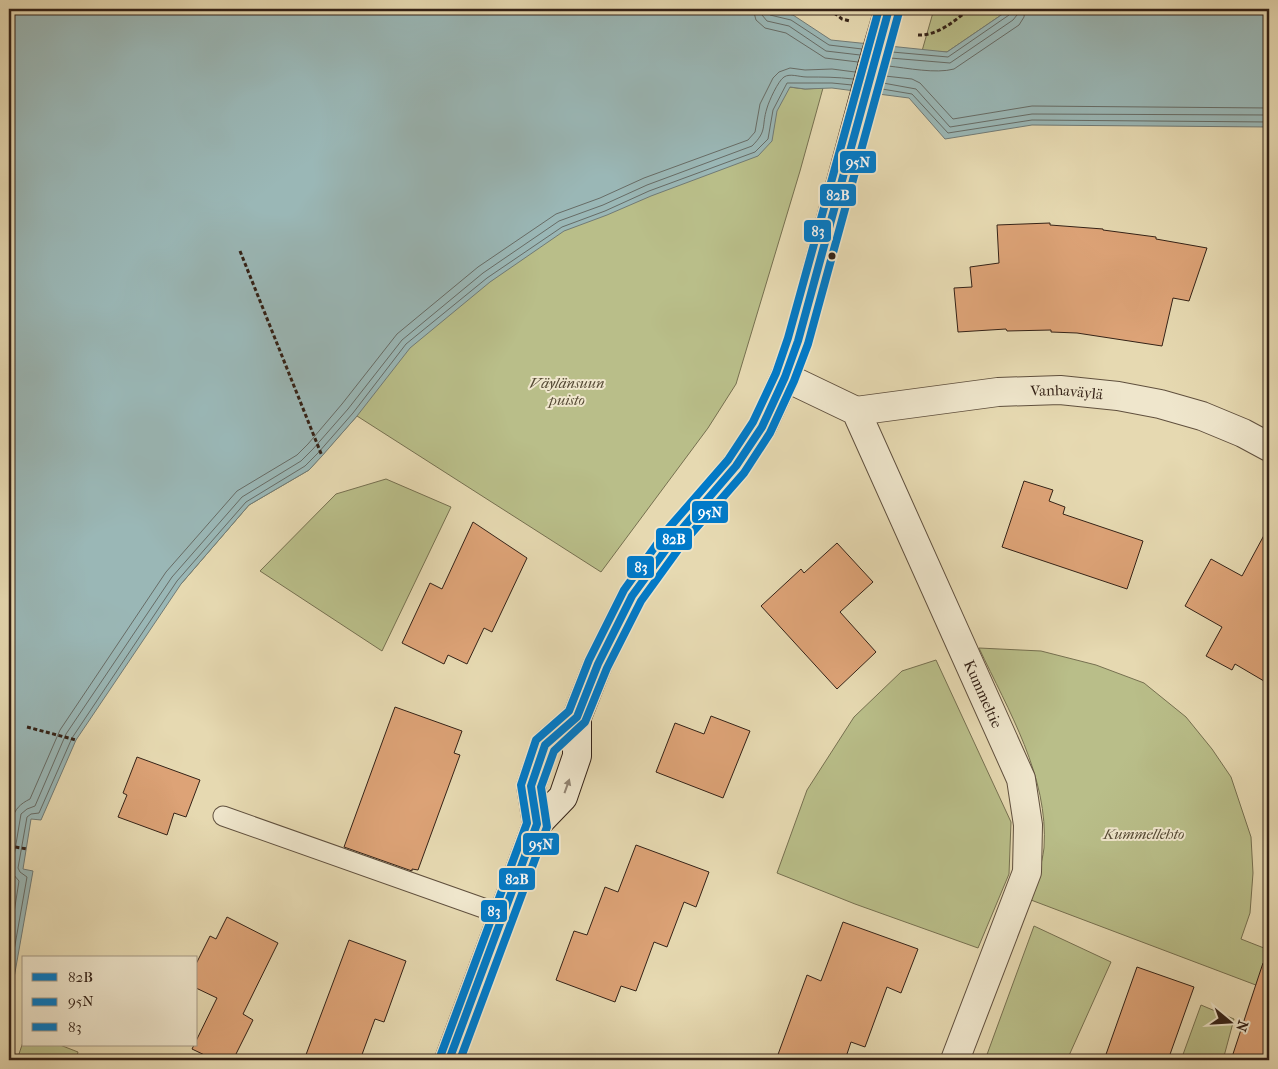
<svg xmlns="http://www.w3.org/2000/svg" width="1278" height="1069" font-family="'IM FELL French Canon',serif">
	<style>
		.green { fill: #b9be89; stroke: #767050 }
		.water { fill: #9ab7b6; stroke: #717b76 }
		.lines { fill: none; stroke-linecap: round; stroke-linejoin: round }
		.shore { stroke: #676c66; stroke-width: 1 }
		.building { fill: #dda377; stroke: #342217 }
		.lane-casing { stroke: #60503e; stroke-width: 21 }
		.street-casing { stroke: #60503e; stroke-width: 30 }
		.secondary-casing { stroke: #342217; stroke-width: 30 }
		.path { stroke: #342217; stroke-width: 3; stroke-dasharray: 4 2.5; stroke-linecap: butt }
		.lane { stroke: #efe6cc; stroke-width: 19 }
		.street { stroke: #efe6cc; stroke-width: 28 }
		.secondary { stroke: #efe6cc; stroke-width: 28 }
		.secondary-bridge-casing { stroke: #342217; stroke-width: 30; stroke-linecap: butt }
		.secondary-bridge { stroke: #efe6cc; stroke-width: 28 }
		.bus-1-casing { stroke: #efe6cc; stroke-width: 11 }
		.bus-2-casing { stroke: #efe6cc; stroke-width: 11 }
		.bus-3-casing { stroke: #efe6cc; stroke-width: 11 }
		.bus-1 { stroke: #007ac9; stroke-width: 8 }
		.bus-2 { stroke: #007ac9; stroke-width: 8 }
		.bus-3 { stroke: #007ac9; stroke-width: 8 }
		.oneway { fill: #928472 }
		.bus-dot { fill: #342217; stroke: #efe6cc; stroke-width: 2 }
		.labels { text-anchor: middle; stroke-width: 4; stroke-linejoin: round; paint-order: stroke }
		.park-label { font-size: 15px; font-style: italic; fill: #554934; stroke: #efe6cc }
		.street-label { font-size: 15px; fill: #342217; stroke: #efe6cc }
		.line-badge { stroke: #efe6cc; stroke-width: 2 }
		.badge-label { font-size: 14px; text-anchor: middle; font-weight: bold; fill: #fff }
	</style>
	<rect width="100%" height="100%" fill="#e6d9b1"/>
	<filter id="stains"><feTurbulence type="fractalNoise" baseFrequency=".004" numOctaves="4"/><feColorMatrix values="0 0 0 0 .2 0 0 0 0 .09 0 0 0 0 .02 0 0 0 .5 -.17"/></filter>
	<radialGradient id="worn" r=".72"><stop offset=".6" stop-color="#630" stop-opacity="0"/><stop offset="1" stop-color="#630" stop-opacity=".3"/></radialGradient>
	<path class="green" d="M 934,9 L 1010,9 L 947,52 L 922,51 Z
		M 789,87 L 805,89 L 823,88 L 800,171 L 736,384 L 708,428 L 601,572 L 357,416 L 309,470 L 249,505 L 181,584 L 9,313 Z
		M 386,479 L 451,507 L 382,651 L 260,571 L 336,494 Z
		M 979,648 L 1041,651 L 1096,665 L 1144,683 L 1186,717 L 1212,749 L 1231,777 L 1251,837 L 1253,873 L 1250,913 L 1241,939 L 1269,950 L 1269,990 L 1031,900 C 1035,884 1042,865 1044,848 C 1049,777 1008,710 979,648 Z
		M 936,660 L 1011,822 L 1009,874 L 978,948 L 855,904 L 777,873 L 807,790 L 854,717 L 902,671 Z
		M 1034,926 L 1111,962 L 1067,1060 L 985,1060 Z
		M 1201,1005 L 1234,1019 L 1223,1060 L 1181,1060 Z
		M 24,1039 L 24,1045 L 60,1045 L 78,1052 L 76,1060 L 17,1060 Z"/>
	<path class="water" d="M 9,9 L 760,9 L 793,15 L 831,40 L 947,52 L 1010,9 L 1269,9 L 1269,127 L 1032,125 L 945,139 L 909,98 L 832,88 L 805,89 L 790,87 L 777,111 L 772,141 L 758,156 L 651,196 L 607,215 L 564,231 L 490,282 L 410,348 L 357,416 L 322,456 L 309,470 L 249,505 L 181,584 L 76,740 L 41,820 L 31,819 L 23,869 L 33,871 L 14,978 L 9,998 Z"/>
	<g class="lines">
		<path class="shore" d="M 753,9 L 756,20 L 765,28 L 786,33 L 825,58 L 858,62
			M 761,9 L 762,15 L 767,21 L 789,26 L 826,51 L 860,55
			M 767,9 L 770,15 L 791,20 L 829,45 L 862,49
			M 892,52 L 948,57 L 1009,15 L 1012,9
			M 890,58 L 950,63 L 1013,20 L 1017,15 L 1018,9
			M 888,66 C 907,68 936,74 954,69 L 1019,25 L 1024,17 L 1025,9
			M 885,76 L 912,79 L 920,83 L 953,119 L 1032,106 L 1269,108
			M 883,83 L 916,89 L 950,127 L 1032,114 L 1269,115
			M 882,89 L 912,94 L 948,133 L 1032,120 L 1269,122
			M 9,843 C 12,823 9,809 30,799 L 60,730 L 166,572 L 237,491 L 297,455 L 308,444 L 342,404 L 397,334 L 478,267 L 556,214 L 600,198 L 644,178 L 748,140 L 755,132 L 760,104 L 773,78 L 779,72 L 790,68 L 805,70 L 832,69 L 855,72
			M 9,944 L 19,881 L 13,874 L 12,868 L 21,814 L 27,809 L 35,806 L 66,734 L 172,577 L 242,497 L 301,461 L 313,449 L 348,409 L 402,340 L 483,273 L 559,221 L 603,205 L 647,185 L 752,146 C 768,130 761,127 767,108 C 769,101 778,81 784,77 C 790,73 799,77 807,77 C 823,77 837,77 853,79
			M 9,979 L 27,877 L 20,872 L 18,868 L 27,817 L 31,814 L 39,813 L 72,738 L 177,581 L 246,502 L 305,466 L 318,453 L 353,413 L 406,344 L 487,278 L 562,227 L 605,211 L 649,191 L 755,152 L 768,139 L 773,110 L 787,83 L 832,83 L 852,85"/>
	</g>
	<path class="building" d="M 1050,223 L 1050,225 L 1103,229 L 1103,230 L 1156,237 L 1156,239 L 1207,248 L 1189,301 L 1173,298 L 1162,346 L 1077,333 L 1051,332 L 1051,330 L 1007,331 L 1006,329 L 958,332 L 954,288 L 972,287 L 970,267 L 999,263 L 997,225 Z
		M 1024,481 L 1053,490 L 1049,501 L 1065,507 L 1063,514 L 1143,541 L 1127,589 L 1002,547 Z
		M 473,522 L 527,558 L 492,632 L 484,628 L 467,664 L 448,655 L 444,664 L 402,643 L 430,583 L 442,589 Z
		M 1269,526 L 1269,684 L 1235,664 L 1232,670 L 1206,656 L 1222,627 L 1185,606 L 1211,559 L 1242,576 Z
		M 837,543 L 873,582 L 840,612 L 876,652 L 837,689 L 761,606 L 801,569 L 804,573 Z
		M 395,707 L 462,731 L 454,753 L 460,755 L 418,870 L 412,869 L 412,871 L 344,847 Z
		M 711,716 L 750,731 L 723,798 L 656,772 L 675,723 L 704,734 Z
		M 137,757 L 200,780 L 186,817 L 174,813 L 167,835 L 118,817 L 127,795 L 123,793 Z
		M 636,845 L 709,872 L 696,907 L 684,902 L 667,947 L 654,942 L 636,991 L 621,986 L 615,1002 L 556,980 L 574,931 L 587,935 L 605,887 L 618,892 Z
		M 227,917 L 278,943 L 243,1014 L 253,1020 L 233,1060 L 215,1060 L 192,1049 L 194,1045 L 196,1045 L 196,1041 L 217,998 L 196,988 L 196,964 L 210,936 L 216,939 Z
		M 843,922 L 918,949 L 901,993 L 887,987 L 865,1047 L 851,1042 L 845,1060 L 776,1060 L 807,975 L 821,981 Z
		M 349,940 L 406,961 L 384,1022 L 375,1019 L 360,1060 L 304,1060 Z
		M 1263,963 L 1269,964 L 1269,1060 L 1231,1060 Z
		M 1137,967 L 1194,987 L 1168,1060 L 1104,1060 Z"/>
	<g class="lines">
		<g class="lane-casing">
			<path id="lane" d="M 223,816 L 503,915"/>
		</g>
		<g class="street-casing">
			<g id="street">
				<path id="s1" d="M 785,377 L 856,411 L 1021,779 L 1028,825 L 1027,872 L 955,1060"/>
				<path id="s2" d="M 856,411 L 998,392 L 1060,390 L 1118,396 L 1160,404 L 1202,416 L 1243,433 L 1269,447"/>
			</g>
		</g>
		<g class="secondary-casing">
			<path id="secondary" d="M 537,824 L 531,786 L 545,745 L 577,717
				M 449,1060 L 537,824 L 563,797 L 577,756 L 577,717 L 598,664 L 632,596 L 675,537 L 736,466 L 762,427 L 785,377 L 798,341 L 872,67"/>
		</g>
		<path class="path" d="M 829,9 L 842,19 L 850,21
			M 918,35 C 937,36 955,21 969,9
			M 240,251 L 322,456
			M 27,727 L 76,740
			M 9,846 L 27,849"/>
		<use href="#lane" class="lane"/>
		<use href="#street" class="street"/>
		<use href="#secondary" class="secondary"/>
		<g class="secondary-bridge-casing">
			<path id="secondary-bridge" d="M 872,67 L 889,9"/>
		</g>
		<use href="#secondary-bridge" class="secondary-bridge"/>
		<g class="bus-1-casing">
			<path id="bus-1" d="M 449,1060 L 537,824 L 531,786 L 545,745 L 577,717 L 598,664 L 632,596 L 675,537 L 736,466 L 762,427 L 785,377 L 798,341 L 889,9"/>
		</g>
		<g class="bus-2-casing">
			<path id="bus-2" d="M 460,1060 L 547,827 L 541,787 L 554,751 L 585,722 L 607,668 L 641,601 L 683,543 L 744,473 L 770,433 L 794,381 L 808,344 L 899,12"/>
		</g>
		<g class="bus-3-casing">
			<path id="bus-3" d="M 440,1057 L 527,823 L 521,785 L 536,740 L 569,711 L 589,660 L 624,590 L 667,530 L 728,460 L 753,422 L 776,373 L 788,338 L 879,9"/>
		</g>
		<use href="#bus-1" class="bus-1"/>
		<use href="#bus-2" class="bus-2"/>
		<use href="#bus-3" class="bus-3"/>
	</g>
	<defs><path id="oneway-solid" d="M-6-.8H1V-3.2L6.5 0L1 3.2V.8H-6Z" transform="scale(1.25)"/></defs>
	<use class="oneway" href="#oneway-solid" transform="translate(567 786) rotate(-70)"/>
	<circle class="bus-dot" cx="832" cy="256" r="4.5"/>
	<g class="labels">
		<g class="park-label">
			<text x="567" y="388">Väylänsuun<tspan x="567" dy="17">puisto</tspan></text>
			<text x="1144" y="839">Kummellehto</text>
		</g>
		<g class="street-label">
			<text dy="5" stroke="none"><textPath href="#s2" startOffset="212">Vanhaväylä</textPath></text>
			<text dy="5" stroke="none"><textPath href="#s1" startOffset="389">Kummeltie</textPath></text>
		</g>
	</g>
	<g class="line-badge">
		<rect x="839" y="150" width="38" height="24" rx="5" fill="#007ac9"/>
		<rect x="819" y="183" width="38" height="24" rx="5" fill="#007ac9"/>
		<rect x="803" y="219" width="29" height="24" rx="5" fill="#007ac9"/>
		<rect x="691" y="500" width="38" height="24" rx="5" fill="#007ac9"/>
		<rect x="655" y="527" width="38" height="24" rx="5" fill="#007ac9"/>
		<rect x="626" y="555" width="29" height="24" rx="5" fill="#007ac9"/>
		<rect x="522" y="832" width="38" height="24" rx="5" fill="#007ac9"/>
		<rect x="498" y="867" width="38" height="24" rx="5" fill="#007ac9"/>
		<rect x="480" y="899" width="28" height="24" rx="5" fill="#007ac9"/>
	</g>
	<g class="badge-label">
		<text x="858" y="167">95N</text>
		<text x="838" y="200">82B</text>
		<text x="818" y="236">83</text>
		<text x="710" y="517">95N</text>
		<text x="674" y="544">82B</text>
		<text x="641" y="572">83</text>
		<text x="541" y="849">95N</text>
		<text x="517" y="884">82B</text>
		<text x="494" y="916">83</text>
	</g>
	<rect width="1278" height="1069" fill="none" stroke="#e6d9b1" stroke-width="30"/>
	<rect x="10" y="10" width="1258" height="1049" fill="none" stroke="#342217" stroke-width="2.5"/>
	<rect x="15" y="15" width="1248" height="1039" fill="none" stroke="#342217"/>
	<rect x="22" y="956" width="175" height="90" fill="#efe6cc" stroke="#a49884"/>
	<rect x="32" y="973" width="25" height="8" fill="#007ac9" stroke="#a49884"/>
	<text x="68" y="982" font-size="15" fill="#342217">82B</text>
	<rect x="32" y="998" width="25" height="8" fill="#007ac9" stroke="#a49884"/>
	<text x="68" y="1006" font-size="15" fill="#342217">95N</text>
	<rect x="32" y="1023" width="25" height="8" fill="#007ac9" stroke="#a49884"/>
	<text x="68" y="1032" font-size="15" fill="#342217">83</text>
	<g transform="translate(1230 1022) rotate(108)" stroke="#efe6cc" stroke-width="4" paint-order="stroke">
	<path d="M0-4L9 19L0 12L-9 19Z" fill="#342217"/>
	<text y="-8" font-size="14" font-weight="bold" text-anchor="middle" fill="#342217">N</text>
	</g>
	<rect width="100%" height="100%" filter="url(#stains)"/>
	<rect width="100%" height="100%" fill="url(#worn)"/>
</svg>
